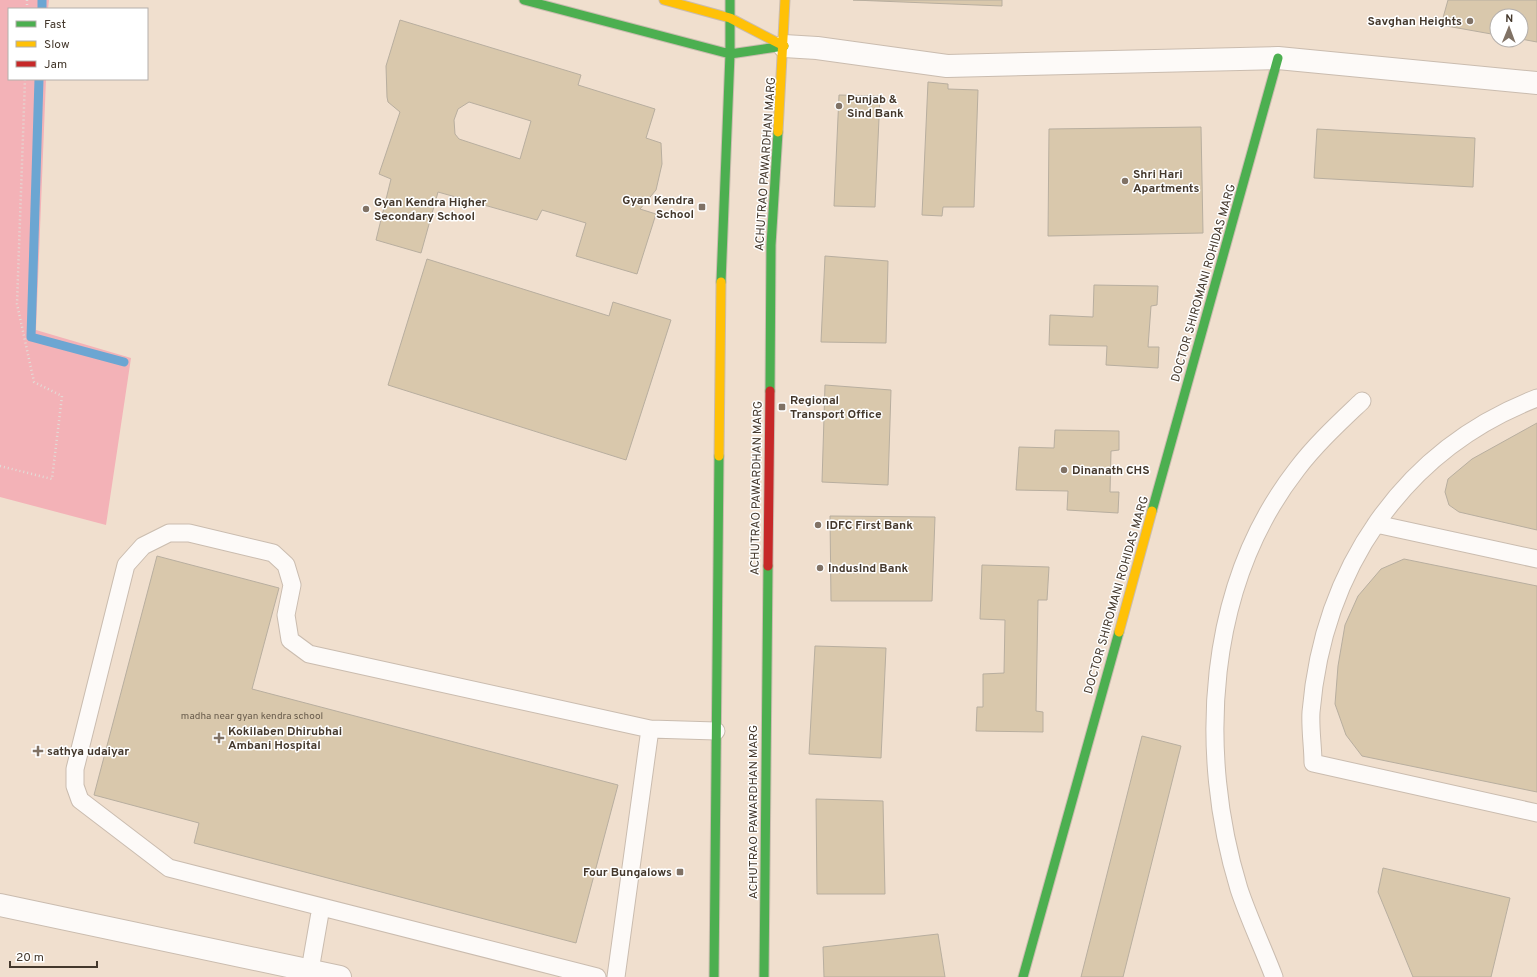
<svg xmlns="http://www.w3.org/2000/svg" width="1537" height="977" font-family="Overpass,sans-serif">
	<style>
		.green { fill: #f3b2b7 }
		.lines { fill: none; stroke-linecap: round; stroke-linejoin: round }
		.stream { stroke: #6ca6d2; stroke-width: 9 }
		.building { fill: #d9c8ac; stroke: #b8ae9f; fill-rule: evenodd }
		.lane-casing { stroke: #cabcaf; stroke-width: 19 }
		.street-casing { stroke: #cabcaf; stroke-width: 24 }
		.fast-casing { stroke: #cabcaf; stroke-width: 11 }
		.slow-casing { stroke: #cabcaf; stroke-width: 11 }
		.jam-casing { stroke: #cabcaf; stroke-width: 11 }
		.path { stroke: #e2ddd8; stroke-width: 2.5; stroke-dasharray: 1 3; stroke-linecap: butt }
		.lane { stroke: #fdfaf8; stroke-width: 17 }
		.street { stroke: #fdfaf8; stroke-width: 22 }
		.fast { stroke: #4caf50; stroke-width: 9 }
		.slow { stroke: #ffc107; stroke-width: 9 }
		.jam { stroke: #c62828; stroke-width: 9 }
		.poi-dot { fill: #807265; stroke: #fff; stroke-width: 1.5 }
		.labels { text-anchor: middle; stroke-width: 3; stroke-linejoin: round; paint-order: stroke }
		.number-label { font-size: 10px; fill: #695c4c }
		.poi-label { font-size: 12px; font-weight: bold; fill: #44382c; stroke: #fff; text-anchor: start }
		.street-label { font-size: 12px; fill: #44382c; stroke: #fff }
	</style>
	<rect width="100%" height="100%" fill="#f0dfce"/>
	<path class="green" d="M 0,0 L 49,0 L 48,9 L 9,9 L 9,79 L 46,79 L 36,330 L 131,358 L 106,525 L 0,497 Z"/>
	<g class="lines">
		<path class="stream" d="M 42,9 L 42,0
			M 39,79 L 31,337 L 124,362"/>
	</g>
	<path class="building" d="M 853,0 L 1002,0 L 1002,6 Z
		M 1448,0 L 1537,0 L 1537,42 L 1521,39 L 1521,16 L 1497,16 L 1497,35 L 1441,25 Z
		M 400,20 L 581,75 L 578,85 L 655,109 L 646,138 L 661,143 L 662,164 L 656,190 L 640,209 L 656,214 L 637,274 L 576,256 L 586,223 L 542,210 L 537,220 L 438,192 L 421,253 L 376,240 L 391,179 L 379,174 L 400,112 L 388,102 L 387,97 L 386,66 ZM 469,102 L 531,121 L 520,159 L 459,139 L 455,134 L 454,120 L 458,109 Z
		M 928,82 L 948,84 L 948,89 L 978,90 L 974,207 L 943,207 L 942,216 L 922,215 Z
		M 839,95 L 880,96 L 875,207 L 834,206 Z
		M 1201,127 L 1203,233 L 1048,236 L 1049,129 Z
		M 1317,129 L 1475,138 L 1473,187 L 1314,178 Z
		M 825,256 L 888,261 L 886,343 L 821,342 Z
		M 427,259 L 609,316 L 613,302 L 671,320 L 626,460 L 388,385 Z
		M 1094,285 L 1158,286 L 1157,305 L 1151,306 L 1148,347 L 1159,347 L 1158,368 L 1106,365 L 1107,346 L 1049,345 L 1050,315 L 1093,317 Z
		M 825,385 L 891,390 L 888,485 L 822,482 Z
		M 1537,423 L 1537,530 L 1459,512 L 1449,505 L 1445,492 L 1448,479 L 1472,459 Z
		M 1055,430 L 1119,431 L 1119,450 L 1111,451 L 1110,492 L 1119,492 L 1118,513 L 1067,510 L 1068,491 L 1016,490 L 1019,447 L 1054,448 Z
		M 830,516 L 935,517 L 932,601 L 831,601 Z
		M 157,556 L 279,588 L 252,689 L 618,785 L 576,943 L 194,843 L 199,823 L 94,795 Z
		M 1404,559 L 1537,586 L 1537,792 L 1362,756 L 1346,735 L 1335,704 L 1338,666 L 1345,625 L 1358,596 L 1381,569 Z
		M 982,565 L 1049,567 L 1047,600 L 1038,600 L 1036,711 L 1043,712 L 1043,732 L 976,731 L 977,707 L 983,707 L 983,674 L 1004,673 L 1005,620 L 980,619 Z
		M 815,646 L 886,648 L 881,758 L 809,754 Z
		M 1142,736 L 1181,746 L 1123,977 L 1081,977 Z
		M 816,799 L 883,801 L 885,894 L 817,894 Z
		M 1383,868 L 1510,898 L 1491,977 L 1413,977 L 1378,892 Z
		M 938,934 L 945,977 L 824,977 L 823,947 Z"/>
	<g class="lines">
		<g class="lane-casing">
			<path id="lane" d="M 1537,398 C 1402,450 1323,570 1311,712 C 1310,729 1313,747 1313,763 L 1537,813
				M 1376,524 L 1537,559
				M 310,970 L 321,907
				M 597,977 L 169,868 L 80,800 L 75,786 L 75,769 L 126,565 L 143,546 L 169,533 L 189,533 L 273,553 L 286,565 L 292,585 L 286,615 L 290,640 L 309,654 L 650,729 L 716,731
				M 616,977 L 650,729
				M 1274,977 C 1263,948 1249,919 1239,889 C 1197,752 1206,586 1297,469 C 1316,444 1339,423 1362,401"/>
		</g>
		<g class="street-casing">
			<path id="street" d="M 784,46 L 817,48 L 947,66 L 1278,58 L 1537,83
				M 0,905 L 340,977"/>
		</g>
		<g class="fast-casing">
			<path id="fast" d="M 524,0 L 730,54 L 784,46
				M 721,282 L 730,54 L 730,0
				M 770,391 L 771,245 L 778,132
				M 1152,511 L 1278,58
				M 714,977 L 719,456
				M 764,977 L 768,566
				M 1023,977 L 1119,632"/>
		</g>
		<g class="slow-casing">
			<path id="slow" d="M 664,0 L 730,18 L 784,46
				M 778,132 L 785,0
				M 719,456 L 721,282
				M 1119,632 L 1152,511"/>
		</g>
		<g class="jam-casing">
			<path id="jam" d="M 768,566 L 770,391"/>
		</g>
		<path class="path" d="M 27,9 L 27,0
			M 0,466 L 52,479 L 62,396 L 34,382 L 17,304 L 25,79"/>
		<use href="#lane" class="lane"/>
		<use href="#street" class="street"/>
		<use href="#fast" class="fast"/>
		<use href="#slow" class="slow"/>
		<use href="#jam" class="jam"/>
	</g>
	<g class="poi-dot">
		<circle cx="1470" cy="21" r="4"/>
		<circle cx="839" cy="106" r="4"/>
		<circle cx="1125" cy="181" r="4"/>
		<rect x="698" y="203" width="8" height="8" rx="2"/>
		<circle cx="366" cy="209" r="4"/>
		<rect x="778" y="403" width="8" height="8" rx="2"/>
		<circle cx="1064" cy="470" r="4"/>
		<circle cx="818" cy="525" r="4"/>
		<circle cx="820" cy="568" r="4"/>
		<path d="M217 732h4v4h4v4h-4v4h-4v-4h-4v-4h4z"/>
		<path d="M36 745h4v4h4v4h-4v4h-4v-4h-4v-4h4z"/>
		<rect x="676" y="868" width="8" height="8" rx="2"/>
	</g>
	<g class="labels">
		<g class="number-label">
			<text x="252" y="719">madha near gyan kendra school</text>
		</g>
		<g class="poi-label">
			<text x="1462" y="25" text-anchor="end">Savghan Heights</text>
			<text x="847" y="103">Punjab &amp;<tspan x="847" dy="14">Sind Bank</tspan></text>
			<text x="1133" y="178">Shri Hari<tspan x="1133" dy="14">Apartments</tspan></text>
			<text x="694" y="204" text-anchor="end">Gyan Kendra<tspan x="694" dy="14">School</tspan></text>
			<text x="374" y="206">Gyan Kendra Higher<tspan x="374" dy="14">Secondary School</tspan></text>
			<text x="790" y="404">Regional<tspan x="790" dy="14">Transport Office</tspan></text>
			<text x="1072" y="474">Dinanath CHS</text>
			<text x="826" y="529">IDFC First Bank</text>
			<text x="828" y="572">IndusInd Bank</text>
			<text x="228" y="735">Kokilaben Dhirubhai<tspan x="228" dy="14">Ambani Hospital</tspan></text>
			<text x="47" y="755">sathya udaiyar</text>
			<text x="672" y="876" text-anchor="end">Four Bungalows</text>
		</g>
		<g class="street-label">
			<text transform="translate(765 164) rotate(-86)" y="4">ACHUTRAO PAWARDHAN MARG</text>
			<text transform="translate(1203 283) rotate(-74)" y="4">DOCTOR SHIROMANI ROHIDAS MARG</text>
			<text transform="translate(756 488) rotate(-89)" y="4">ACHUTRAO PAWARDHAN MARG</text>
			<text transform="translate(1116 595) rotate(-74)" y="4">DOCTOR SHIROMANI ROHIDAS MARG</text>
			<text transform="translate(753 812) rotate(-90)" y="4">ACHUTRAO PAWARDHAN MARG</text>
		</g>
	</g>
	<rect x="8" y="8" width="140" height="72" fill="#ffffff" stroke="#b4afab"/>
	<rect x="16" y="21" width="20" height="6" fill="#4caf50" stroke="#b4afab"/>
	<text x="44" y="28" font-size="12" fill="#44382c">Fast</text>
	<rect x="16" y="41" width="20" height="6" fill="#ffc107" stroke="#b4afab"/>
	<text x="44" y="48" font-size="12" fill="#44382c">Slow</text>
	<rect x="16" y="61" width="20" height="6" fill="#c62828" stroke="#b4afab"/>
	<text x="44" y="68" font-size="12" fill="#44382c">Jam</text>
	<g transform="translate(1509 28) rotate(1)"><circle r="19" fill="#ffffff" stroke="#b4afab"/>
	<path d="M0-3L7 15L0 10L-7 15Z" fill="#807265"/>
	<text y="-6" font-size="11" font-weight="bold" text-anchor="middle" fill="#44382c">N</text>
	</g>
	<path d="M10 961v6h87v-6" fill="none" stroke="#44382c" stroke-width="2"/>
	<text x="16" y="961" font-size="12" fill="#44382c" stroke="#ffffff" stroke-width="3" paint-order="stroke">20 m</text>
</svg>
